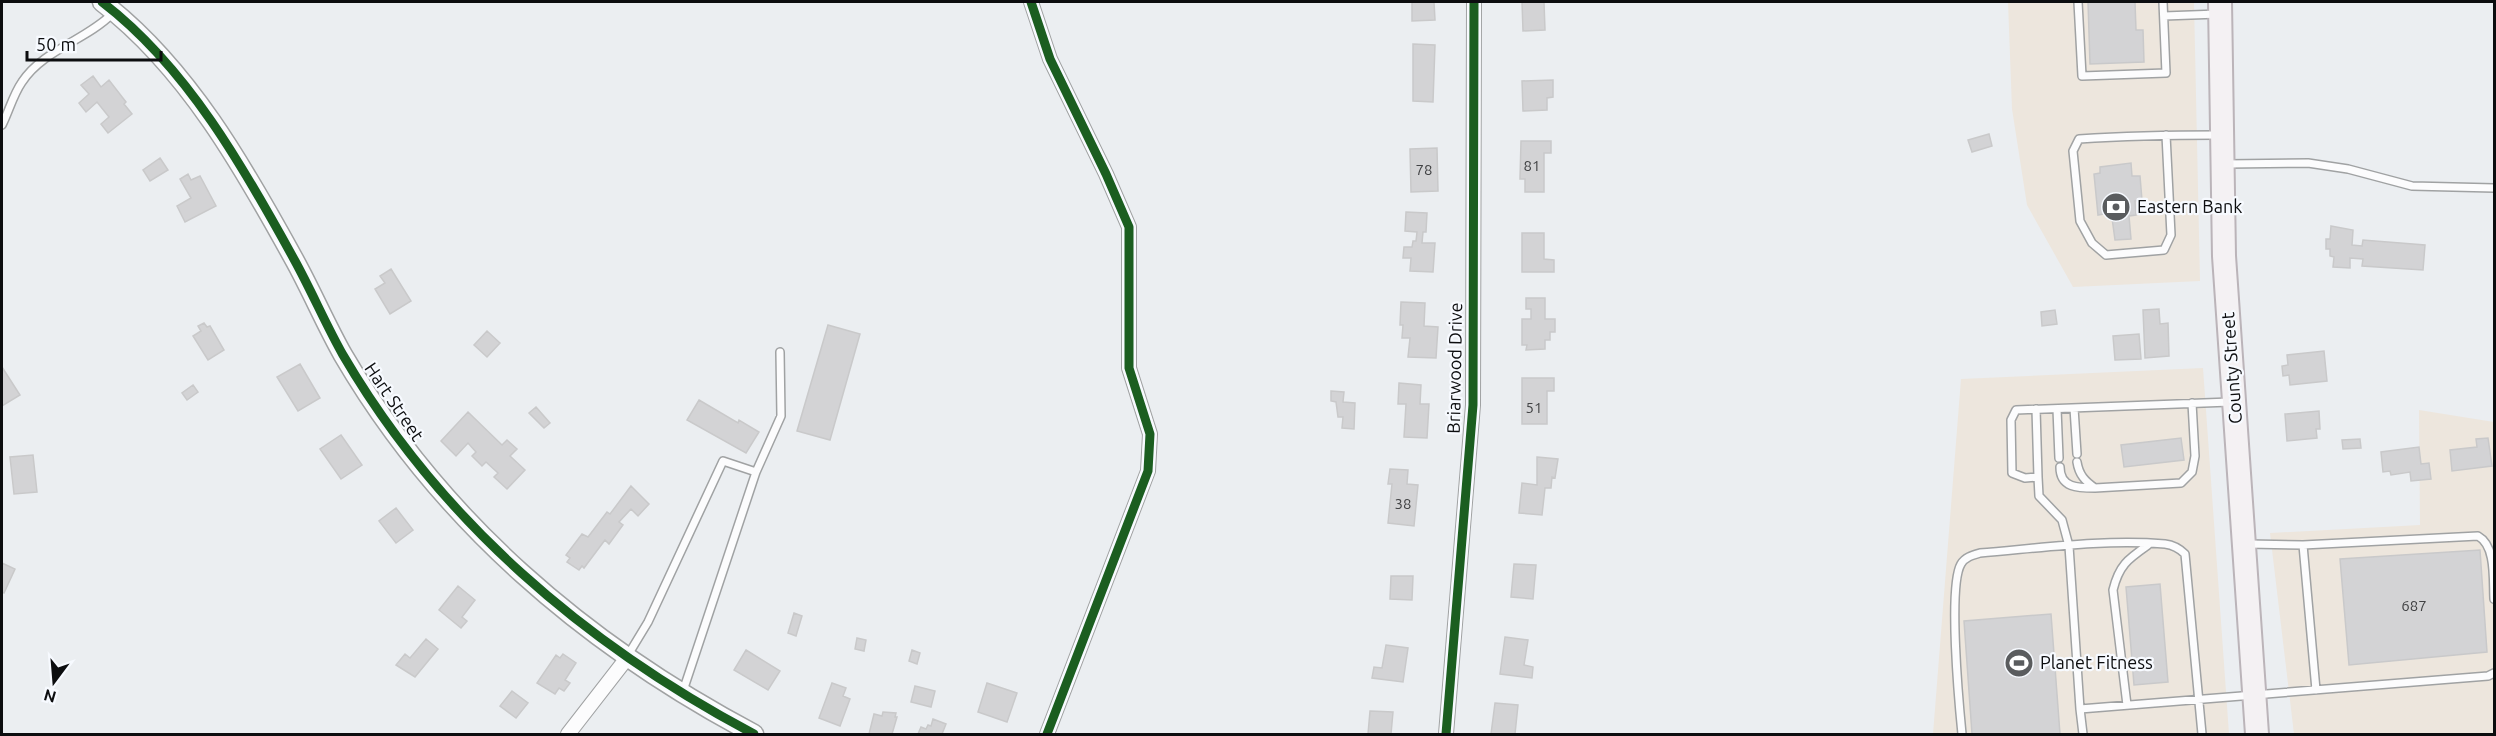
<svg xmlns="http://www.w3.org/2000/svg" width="2496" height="736" font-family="Ubuntu,sans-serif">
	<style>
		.commercial { fill: #ede6dd }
		.building { fill: #d3d3d5; stroke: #c9c9ca; stroke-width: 1.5 }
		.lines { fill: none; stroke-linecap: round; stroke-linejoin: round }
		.service-casing { stroke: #a0a2a3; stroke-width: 10 }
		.minor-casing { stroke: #a0a2a3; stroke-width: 16 }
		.tertiary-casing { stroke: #a0a2a3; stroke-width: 21 }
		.primary-casing { stroke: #bbb4b9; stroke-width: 26 }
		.service { stroke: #fcfcfd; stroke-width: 7 }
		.minor { stroke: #fcfcfd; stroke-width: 14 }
		.tertiary { stroke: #fcfcfd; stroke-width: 18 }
		.primary { stroke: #f4f1f3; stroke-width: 22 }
		.cycleway-casing { stroke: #f7faff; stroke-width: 13 }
		.cycleway { stroke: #1b5e20; stroke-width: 9 }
		.labels { text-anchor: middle; stroke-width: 4.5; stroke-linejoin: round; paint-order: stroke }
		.number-label { font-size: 15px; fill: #414244 }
		.poi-label { font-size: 18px; fill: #0c0d0f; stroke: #f7faff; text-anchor: start }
		.street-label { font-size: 18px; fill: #0c0d0f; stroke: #f7faff }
	</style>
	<rect width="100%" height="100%" fill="#ebeef1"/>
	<path class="commercial" d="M 2008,2 L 2194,2 L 2200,281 L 2073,287 L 2027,205 L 2012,109 Z
		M 2203,368 L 2229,734 L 1933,734 L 1961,379 Z
		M 2419,410 L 2494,422 L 2494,734 L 2294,734 L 2270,533 L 2420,525 Z"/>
	<path class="building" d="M 1412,2 L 1434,2 L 1435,20 L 1412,21 Z
		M 1522,2 L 1544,2 L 1545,30 L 1523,31 Z
		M 2088,2 L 2135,2 L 2136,30 L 2143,30 L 2144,62 L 2090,64 Z
		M 1413,44 L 1435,45 L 1433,102 L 1413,101 Z
		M 93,76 L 101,87 L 109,80 L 126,102 L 124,104 L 132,114 L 108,133 L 101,124 L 109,117 L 97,102 L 86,112 L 79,103 L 89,94 L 81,85 Z
		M 1553,80 L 1553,97 L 1547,98 L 1547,110 L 1523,111 L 1522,81 Z
		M 1989,134 L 1992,146 L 1972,152 L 1968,140 Z
		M 1521,141 L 1551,141 L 1551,153 L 1544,153 L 1544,192 L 1525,192 L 1525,179 L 1520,179 Z
		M 1437,148 L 1438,191 L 1411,192 L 1410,149 Z
		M 160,158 L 168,170 L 150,181 L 143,170 Z
		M 2131,163 L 2132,176 L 2140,176 L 2142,200 L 2135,201 L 2136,215 L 2129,216 L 2131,239 L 2115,240 L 2112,218 L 2109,218 L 2109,213 L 2098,215 L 2094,174 L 2100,173 L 2100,167 Z
		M 188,174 L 191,180 L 200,176 L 216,206 L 185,222 L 177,206 L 191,198 L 180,179 Z
		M 1406,212 L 1427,213 L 1426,232 L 1423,232 L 1422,243 L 1435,243 L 1433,272 L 1410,271 L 1411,258 L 1403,258 L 1404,247 L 1412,247 L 1413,241 L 1416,241 L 1417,232 L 1405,231 Z
		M 2331,226 L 2353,230 L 2352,245 L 2362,246 L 2363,240 L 2425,245 L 2423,270 L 2362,266 L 2363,259 L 2350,258 L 2350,268 L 2333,267 L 2334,257 L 2330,256 L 2330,249 L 2326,249 L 2326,239 L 2330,239 Z
		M 1522,233 L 1544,233 L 1544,259 L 1554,260 L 1554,272 L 1522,272 Z
		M 391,269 L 411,301 L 390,314 L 375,289 L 385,283 L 380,276 Z
		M 1526,298 L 1545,298 L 1545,319 L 1555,319 L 1555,332 L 1550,332 L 1550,340 L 1545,340 L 1545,349 L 1526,350 L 1527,345 L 1522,345 L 1522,319 L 1531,319 L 1531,309 L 1526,309 Z
		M 1401,302 L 1425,303 L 1424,326 L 1438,327 L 1436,358 L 1408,357 L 1410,338 L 1402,338 L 1403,325 L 1400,325 Z
		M 2159,309 L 2160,324 L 2168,323 L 2169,356 L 2145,358 L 2143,310 Z
		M 2055,310 L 2057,324 L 2042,326 L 2041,312 Z
		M 204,323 L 207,327 L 210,326 L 224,350 L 208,360 L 193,336 L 201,331 L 198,326 Z
		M 828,325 L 860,334 L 830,440 L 797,431 Z
		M 487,331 L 500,343 L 487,357 L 474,345 Z
		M 2139,334 L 2141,359 L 2115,360 L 2113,336 Z
		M 2324,351 L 2327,381 L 2290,385 L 2289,375 L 2283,376 L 2282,366 L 2288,365 L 2287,355 Z
		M 300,364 L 320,398 L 298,411 L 277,377 Z
		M 2,367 L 20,395 L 2,406 Z
		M 1522,378 L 1554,378 L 1554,391 L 1547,391 L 1547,424 L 1522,424 Z
		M 1399,383 L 1421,385 L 1420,404 L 1429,404 L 1427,438 L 1404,437 L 1406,404 L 1398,404 Z
		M 193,385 L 198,392 L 187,400 L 182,393 Z
		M 1331,391 L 1344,392 L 1343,402 L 1355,403 L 1354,429 L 1342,428 L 1343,417 L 1338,417 L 1336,402 L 1331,401 Z
		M 699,400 L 738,423 L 739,420 L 759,432 L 746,453 L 687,420 Z
		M 536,407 L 550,423 L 544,428 L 529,413 Z
		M 2319,411 L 2320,429 L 2316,429 L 2317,438 L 2287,441 L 2285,414 Z
		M 468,412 L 502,445 L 507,440 L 517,449 L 510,456 L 525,470 L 507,489 L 494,477 L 498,473 L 486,462 L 482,466 L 472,456 L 476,452 L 468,443 L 456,456 L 441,441 Z
		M 341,435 L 362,465 L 341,479 L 320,449 Z
		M 2181,438 L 2184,460 L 2124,467 L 2121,445 Z
		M 2488,438 L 2492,466 L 2452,471 L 2450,450 L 2477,447 L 2476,439 Z
		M 2360,439 L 2361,448 L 2343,449 L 2342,440 Z
		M 2419,447 L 2421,464 L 2429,463 L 2431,479 L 2411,481 L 2410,472 L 2391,475 L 2390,471 L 2383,472 L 2381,452 Z
		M 33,455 L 37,492 L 14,494 L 10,457 Z
		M 1537,457 L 1558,459 L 1555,478 L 1552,477 L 1551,488 L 1545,488 L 1542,515 L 1519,513 L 1522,483 L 1537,485 Z
		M 1390,469 L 1408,470 L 1407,484 L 1418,485 L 1414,526 L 1388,523 L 1392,484 L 1388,484 Z
		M 631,486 L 649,504 L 638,516 L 631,509 L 619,522 L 623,525 L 609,544 L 605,540 L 584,568 L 582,566 L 579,570 L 567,562 L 570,558 L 566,555 L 582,534 L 588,537 L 607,512 L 610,514 Z
		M 396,508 L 413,530 L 396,543 L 379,521 Z
		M 2480,550 L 2487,652 L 2349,665 L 2340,559 Z
		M 2,563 L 15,569 L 4,593 L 2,592 Z
		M 1514,564 L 1536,565 L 1533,599 L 1511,597 Z
		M 1391,576 L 1413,576 L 1412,600 L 1390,599 Z
		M 2160,584 L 2168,682 L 2134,685 L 2126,587 Z
		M 458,586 L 475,600 L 462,617 L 467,621 L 461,628 L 439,610 Z
		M 794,613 L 802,616 L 796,636 L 788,633 Z
		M 2051,614 L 2060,734 L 1972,734 L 1964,621 Z
		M 1505,637 L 1528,640 L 1524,665 L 1533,667 L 1532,678 L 1500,674 Z
		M 857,638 L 866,640 L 864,651 L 855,649 Z
		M 426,639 L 438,649 L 415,677 L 396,665 L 405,654 L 410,658 Z
		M 1386,645 L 1408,648 L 1403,682 L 1372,678 L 1374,667 L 1382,668 Z
		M 746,650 L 780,671 L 768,690 L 734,670 Z
		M 912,650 L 920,653 L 917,664 L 909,661 Z
		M 563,654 L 576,663 L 565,680 L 570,683 L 564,691 L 559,688 L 555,694 L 537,683 L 556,655 L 560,658 Z
		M 832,683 L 846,688 L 843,696 L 850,699 L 840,726 L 819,718 Z
		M 987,683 L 1017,693 L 1007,722 L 978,712 Z
		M 915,686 L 935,691 L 931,707 L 911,702 Z
		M 512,691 L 528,703 L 516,718 L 500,706 Z
		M 1495,703 L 1518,705 L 1515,734 L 1491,734 Z
		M 1370,711 L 1393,712 L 1391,734 L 1368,734 Z
		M 883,712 L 896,713 L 895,717 L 897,717 L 892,734 L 869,734 L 874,714 L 882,716 Z
		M 933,719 L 946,724 L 942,734 L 918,734 L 921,727 L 926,729 L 928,725 L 931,726 Z"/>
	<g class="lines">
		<g class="service-casing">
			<path id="service" d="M 2078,2 L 2082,76 L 2166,73 L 2163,2
				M 2164,16 L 2218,14
				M 2,125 C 9,111 13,95 22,82 C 43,50 86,40 112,14
				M 2166,135 L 2171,235 L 2164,250 L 2106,255 L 2092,243 L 2080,221 L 2073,151 L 2079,139 C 2125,136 2171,135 2217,135
				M 2227,164 L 2308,163 L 2348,169 L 2412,186 L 2494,188
				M 2074,408 L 2077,454
				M 2036,409 L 2038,477
				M 2057,409 L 2059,458
				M 2077,462 C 2079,475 2085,481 2095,488 L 2181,483 L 2192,472 L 2195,456 L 2192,403
				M 2060,467 C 2060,488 2078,488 2095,488
				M 2248,544 L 2303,545 L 2478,536 C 2496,546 2493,578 2494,599
				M 2303,545 L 2316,690
				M 628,655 L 648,622 L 723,461 L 756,472
				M 683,691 L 756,472 L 781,416 L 780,352
				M 2127,705 L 2113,590 C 2119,565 2128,559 2148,545
				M 2080,709 L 2069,546 L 2062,520 L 2039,496 L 2038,477 L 2025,478 L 2012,473 L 2011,420 L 2016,410 L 2230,402
				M 1962,734 C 1959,704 1948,586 1961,564 C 1965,557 1973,555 1980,553 C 2041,548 2104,539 2165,544 C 2173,545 2179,548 2185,554 L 2202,734
				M 2083,734 L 2080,709 L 2488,676 L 2494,673"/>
		</g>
		<g class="minor-casing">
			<path id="minor" d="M 1031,2 L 1050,59 L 1106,174 L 1129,227 L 1129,368 L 1150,434 L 1148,471 L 1047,734
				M 568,734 L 627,658
				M 1446,734 L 1473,405 L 1474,2"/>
		</g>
		<g class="tertiary-casing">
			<path id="tertiary" d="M 102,2 C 187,67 244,168 295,261 C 312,292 326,325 343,355 C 440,521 586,645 754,734"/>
		</g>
		<g class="primary-casing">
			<path id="primary" d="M 2220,2 L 2224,256 L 2257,734"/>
		</g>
		<use href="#service" class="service"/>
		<use href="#minor" class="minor"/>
		<use href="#tertiary" class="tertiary"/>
		<use href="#primary" class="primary"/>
		<g class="cycleway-casing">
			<path id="cycleway" d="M 102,2 C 187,67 244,168 295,261 C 312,292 326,325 343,355 C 440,521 586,645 754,734
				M 1031,2 L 1050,59 L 1106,174 L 1129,227 L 1129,368 L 1150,434 L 1148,471 L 1047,734
				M 1446,734 L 1473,405 L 1474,2"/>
		</g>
		<use href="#cycleway" class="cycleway"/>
	</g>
	<defs>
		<g id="bank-disc" transform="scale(1.5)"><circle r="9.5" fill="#5a5c5e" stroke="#f7faff"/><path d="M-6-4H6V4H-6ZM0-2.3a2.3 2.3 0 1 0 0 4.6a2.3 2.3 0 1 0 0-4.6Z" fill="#fff"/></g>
		<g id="stadium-disc" transform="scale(1.5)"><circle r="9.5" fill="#5a5c5e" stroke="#f7faff"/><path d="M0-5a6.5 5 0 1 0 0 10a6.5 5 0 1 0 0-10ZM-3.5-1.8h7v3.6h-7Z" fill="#fff"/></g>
	</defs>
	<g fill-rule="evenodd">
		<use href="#bank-disc" x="2116" y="207"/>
		<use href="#stadium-disc" x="2019" y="663"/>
	</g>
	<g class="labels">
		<g class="number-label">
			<text x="1532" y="171">81</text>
			<text x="1424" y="175">78</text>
			<text x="1534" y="413">51</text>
			<text x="1403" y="509">38</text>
			<text x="2414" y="611">687</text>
		</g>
		<g class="poi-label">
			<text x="2137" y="213">Eastern Bank</text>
			<text x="2040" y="669">Planet Fitness</text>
		</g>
		<g class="street-label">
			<text transform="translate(1455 368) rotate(-89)" y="6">Briarwood Drive</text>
			<text transform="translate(2232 368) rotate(-94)" y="6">County Street</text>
			<text transform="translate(394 402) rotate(56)" y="6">Hart Street</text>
		</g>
	</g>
	<rect width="2496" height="736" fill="none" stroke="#0c0d0f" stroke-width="6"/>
	<g transform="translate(54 682) rotate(196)" stroke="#f7faff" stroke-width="4.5" paint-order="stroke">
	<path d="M0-4.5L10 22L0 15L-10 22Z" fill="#0c0d0f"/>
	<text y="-9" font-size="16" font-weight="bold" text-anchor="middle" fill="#0c0d0f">N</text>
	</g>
	<path d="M27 51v9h134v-9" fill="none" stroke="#0c0d0f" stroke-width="3"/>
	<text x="36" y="51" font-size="18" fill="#0c0d0f" stroke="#f7faff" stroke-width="4.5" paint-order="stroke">50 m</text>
</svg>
